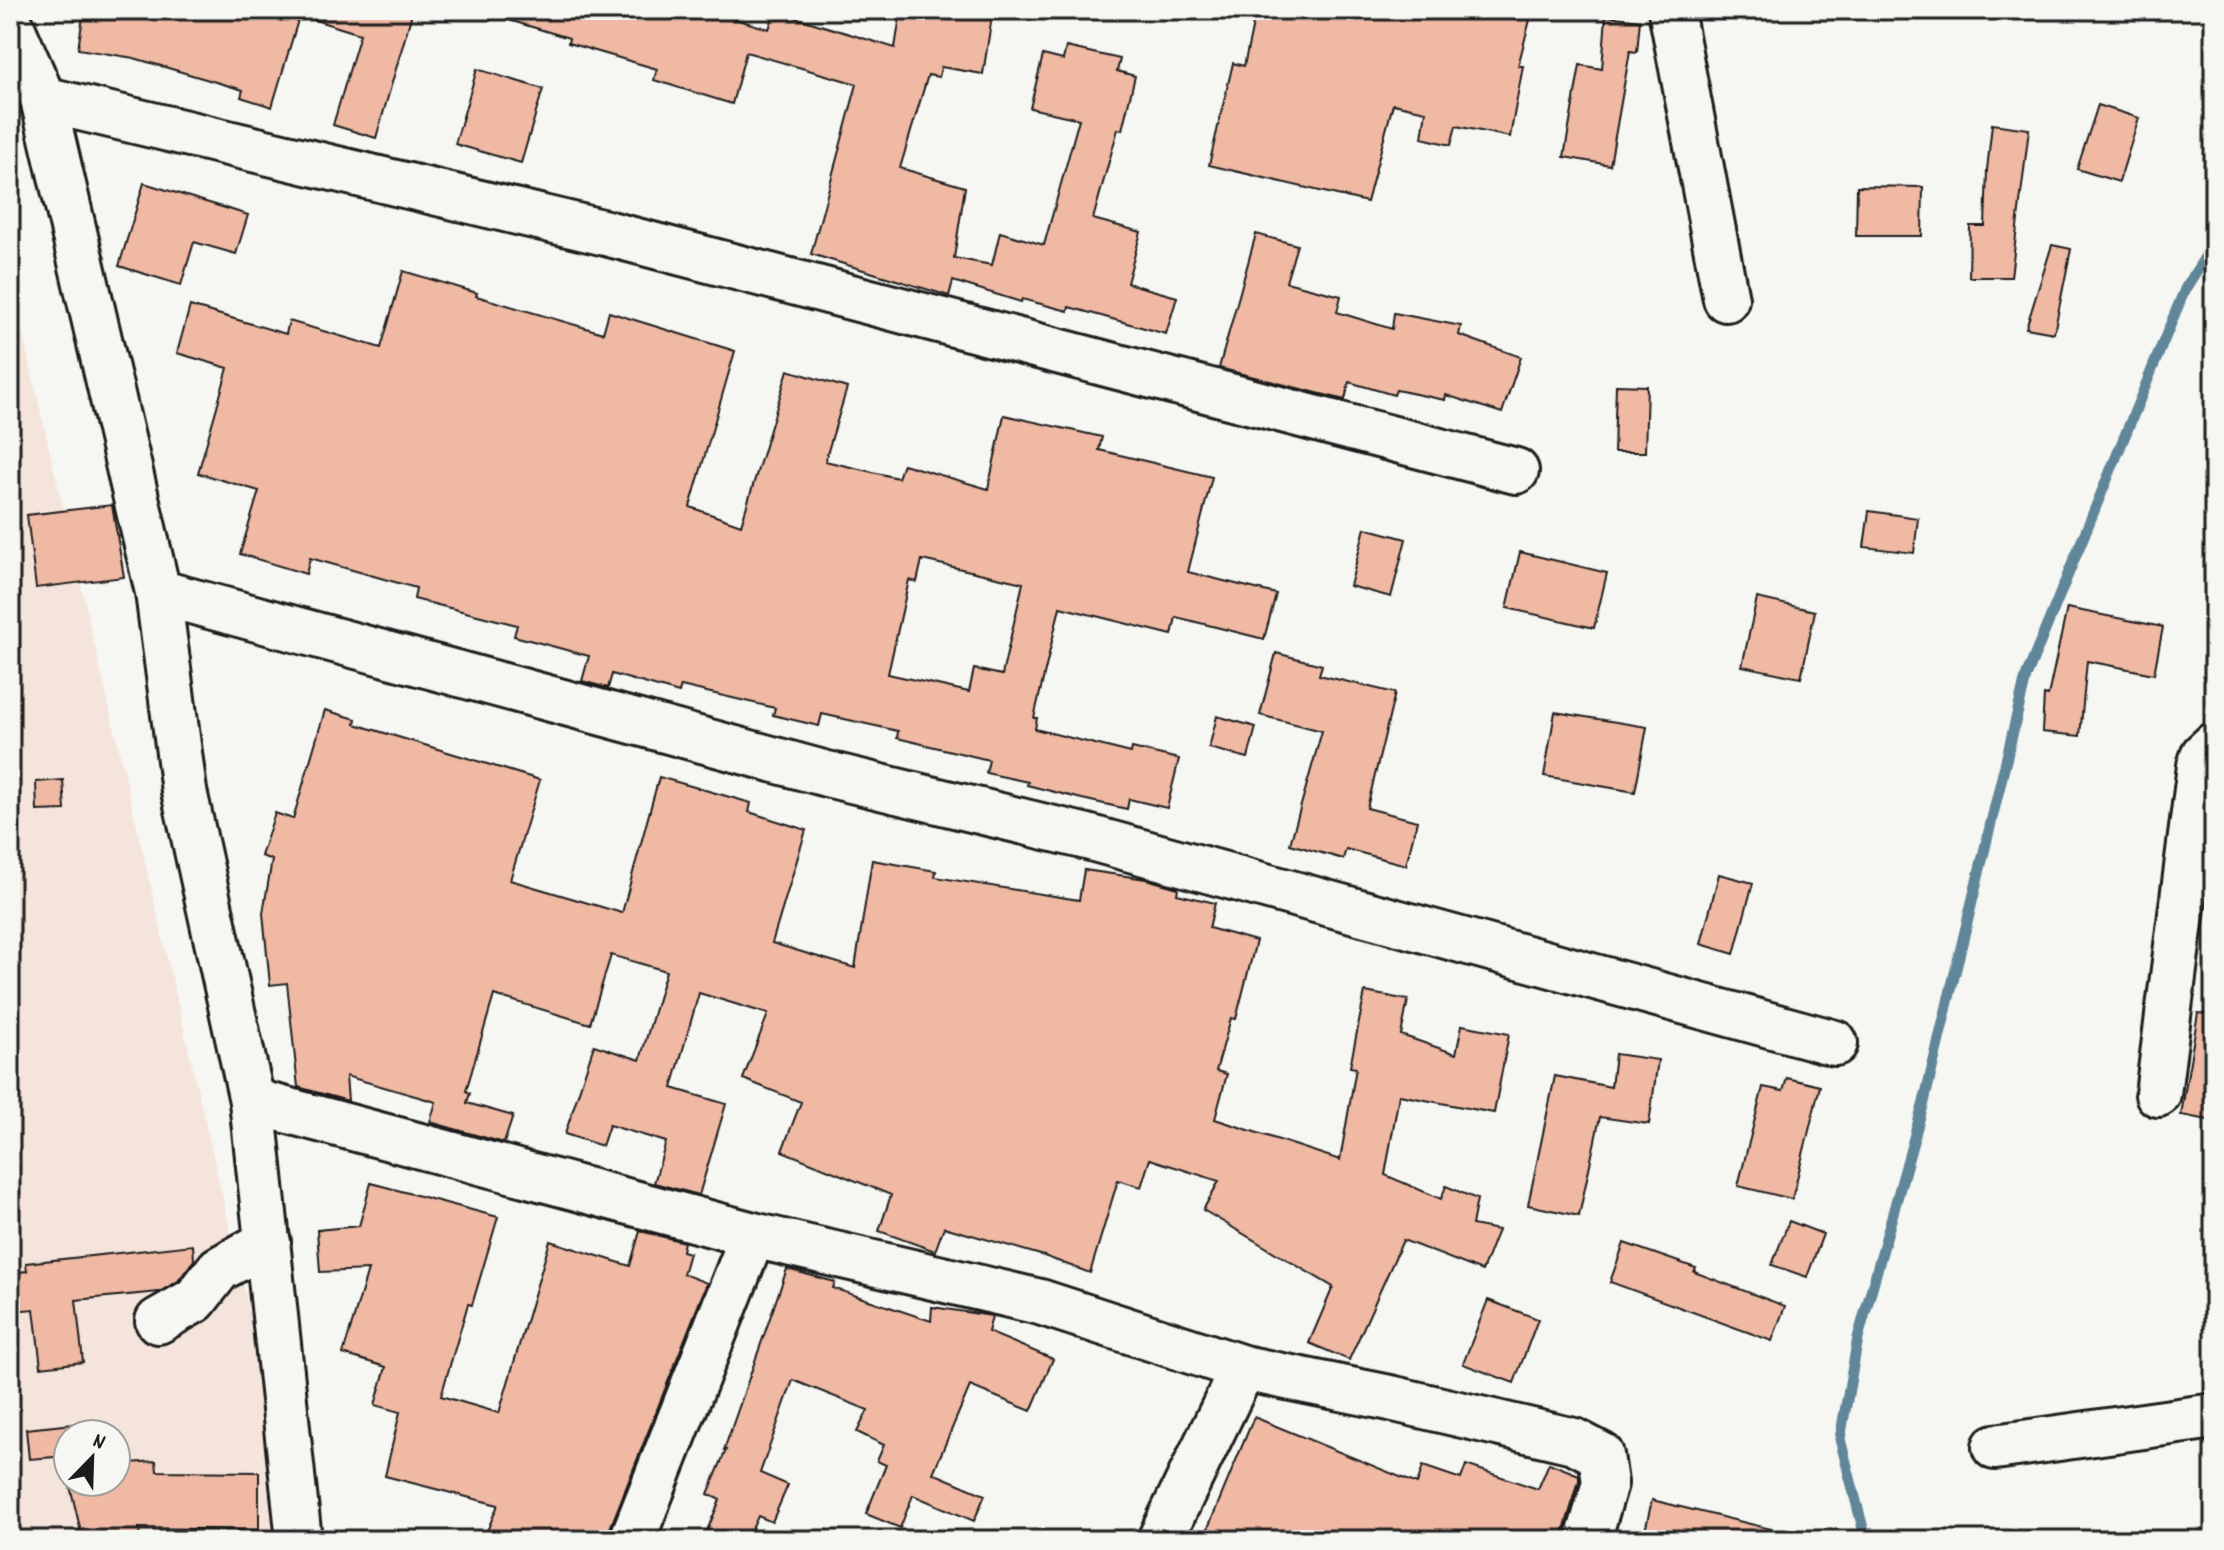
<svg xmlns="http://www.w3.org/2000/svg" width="2224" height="1550" font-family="Dekko,sans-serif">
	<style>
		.built { fill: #f4e4db; fill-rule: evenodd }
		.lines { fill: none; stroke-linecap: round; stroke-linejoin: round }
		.stream { stroke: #60869a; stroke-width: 11 }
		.building { fill: #f0b9a4; stroke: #1c1c1c; stroke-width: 2; fill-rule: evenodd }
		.minor-casing { stroke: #1c1c1c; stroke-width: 50 }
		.minor { stroke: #f6f6f2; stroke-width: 44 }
	</style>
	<rect width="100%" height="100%" fill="#f6f6f2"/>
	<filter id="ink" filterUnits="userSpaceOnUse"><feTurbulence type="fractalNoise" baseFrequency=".0125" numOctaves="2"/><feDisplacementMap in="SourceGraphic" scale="16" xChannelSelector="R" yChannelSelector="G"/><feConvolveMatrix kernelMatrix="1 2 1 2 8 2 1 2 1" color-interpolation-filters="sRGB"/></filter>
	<g filter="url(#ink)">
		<path class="built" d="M 10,279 L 302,1540 L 10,1540 ZM 68,1434 L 116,1434 L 116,1482 L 68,1482 Z"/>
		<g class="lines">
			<path class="stream" d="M 1866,1540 L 1840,1439 L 1858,1338 L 1924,1102 L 2026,677 L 2185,289 L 2214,243"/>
		</g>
		<path class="building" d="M 84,10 L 301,10 L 272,107 L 241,97 L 243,90 L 134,58 L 78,49 Z
			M 306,10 L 413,10 L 376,138 L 333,125 L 360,34 L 305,17 Z
			M 503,10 L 704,10 L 769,29 L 775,11 L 895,48 L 901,10 L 993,10 L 983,74 L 941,67 L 939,77 L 928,75 L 900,168 L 965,187 L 954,258 L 992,265 L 1000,232 L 1044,245 L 1079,119 L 1030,108 L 1043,55 L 1063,60 L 1066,47 L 1120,59 L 1117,71 L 1135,76 L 1122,130 L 1118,129 L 1093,219 L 1141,232 L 1127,283 L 1177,297 L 1166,334 L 1069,307 L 1068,311 L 1022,299 L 1021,302 L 953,281 L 949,296 L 811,254 L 857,84 L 746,52 L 732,104 L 654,80 L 657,69 L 568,43 L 569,38 L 502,18 Z
			M 1256,10 L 1507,10 L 1531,16 L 1518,66 L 1523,66 L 1510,137 L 1456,126 L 1451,145 L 1422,138 L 1426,111 L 1393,104 L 1367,202 L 1209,165 L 1233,63 L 1244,66 Z
			M 1606,16 L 1640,20 L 1637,52 L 1630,51 L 1610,165 L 1564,157 L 1580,65 L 1602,69 Z
			M 477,69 L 543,89 L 521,163 L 455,144 Z
			M 2098,105 L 2139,118 L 2119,182 L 2077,169 Z
			M 1992,124 L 2029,129 L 2011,277 L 1969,277 L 1970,226 L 1985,226 L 1987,170 Z
			M 144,183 L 248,215 L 236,254 L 194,242 L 181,285 L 119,266 Z
			M 1857,186 L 1923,187 L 1922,236 L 1856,236 Z
			M 1256,234 L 1297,245 L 1286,282 L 1341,296 L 1337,312 L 1392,329 L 1394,313 L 1461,326 L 1459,335 L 1521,357 L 1502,413 L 1446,395 L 1445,400 L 1396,390 L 1394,395 L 1349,382 L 1345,400 L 1219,368 Z
			M 2052,245 L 2071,249 L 2054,333 L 2026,328 Z
			M 403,271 L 477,293 L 476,296 L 603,333 L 609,312 L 735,351 L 690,507 L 741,525 L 788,370 L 847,388 L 825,461 L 898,478 L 903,464 L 988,489 L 1004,415 L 1102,437 L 1099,450 L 1212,477 L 1188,572 L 1276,594 L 1264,639 L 1176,617 L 1172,635 L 1060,607 L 1034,718 L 1037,718 L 1035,729 L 1131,753 L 1132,748 L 1179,759 L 1167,808 L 1129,799 L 1127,809 L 1082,799 L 1027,785 L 1028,782 L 986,773 L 989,760 L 897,738 L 898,731 L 822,714 L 819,726 L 773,715 L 775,708 L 681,686 L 679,693 L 612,674 L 608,688 L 582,681 L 589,656 L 514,636 L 517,625 L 414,599 L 416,588 L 310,558 L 306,574 L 240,554 L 259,491 L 198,473 L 228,368 L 177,353 L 190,306 L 286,334 L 289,321 L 381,348 ZM 922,560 L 1023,583 L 1002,675 L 974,669 L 969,692 L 888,674 L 909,580 L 917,582 Z
			M 1616,385 L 1647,386 L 1645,452 L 1614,452 Z
			M 112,505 L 124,577 L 36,588 L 27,515 Z
			M 1869,511 L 1918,518 L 1914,553 L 1864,547 Z
			M 1365,528 L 1406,539 L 1391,597 L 1350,586 Z
			M 1520,552 L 1607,573 L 1594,628 L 1507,608 Z
			M 1757,598 L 1815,611 L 1801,678 L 1742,666 Z
			M 2067,608 L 2163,627 L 2154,674 L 2087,661 L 2080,736 L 2042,732 L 2044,695 L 2048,696 Z
			M 1276,653 L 1322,665 L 1319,675 L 1395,693 L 1367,808 L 1417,821 L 1406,865 L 1346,849 L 1343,859 L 1290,844 L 1322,731 L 1260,715 Z
			M 325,710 L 356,719 L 355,724 L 540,780 L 510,880 L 622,913 L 659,777 L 751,803 L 749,812 L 806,830 L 772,943 L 855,968 L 872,860 L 936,871 L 935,877 L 1079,900 L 1084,870 L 1146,879 L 1178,888 L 1177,894 L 1215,903 L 1209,928 L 1256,941 L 1236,1019 L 1231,1018 L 1216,1071 L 1227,1074 L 1215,1119 L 1340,1160 L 1356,1068 L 1350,1067 L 1365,992 L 1408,1000 L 1401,1035 L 1456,1054 L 1462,1025 L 1509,1034 L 1494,1113 L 1399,1095 L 1385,1175 L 1441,1199 L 1446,1186 L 1477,1199 L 1472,1225 L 1498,1230 L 1482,1271 L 1403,1240 L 1349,1360 L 1309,1343 L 1333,1287 L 1203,1210 L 1219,1181 L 1150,1159 L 1141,1187 L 1118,1180 L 1090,1273 L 1044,1256 L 944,1227 L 935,1251 L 879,1231 L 891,1195 L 782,1151 L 801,1102 L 743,1079 L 768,1014 L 699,993 L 672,1088 L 726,1104 L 699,1195 L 654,1183 L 666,1142 L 609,1125 L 602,1146 L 565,1134 L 594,1045 L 640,1060 L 666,971 L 611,955 L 590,1024 L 494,995 L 466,1091 L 470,1093 L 467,1103 L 513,1116 L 504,1143 L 430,1122 L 436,1102 L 346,1076 L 348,1101 L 298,1087 L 287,983 L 270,985 L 263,913 L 272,860 L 261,856 L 275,813 L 293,819 Z
			M 1555,712 L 1647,727 L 1635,792 L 1544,776 Z
			M 1217,716 L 1256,727 L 1248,758 L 1209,748 Z
			M 63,780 L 65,810 L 37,811 L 36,782 Z
			M 1719,874 L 1753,883 L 1734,954 L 1701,944 Z
			M 2198,1013 L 2214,1015 L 2214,1121 L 2181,1115 Z
			M 1615,1054 L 1658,1060 L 1649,1124 L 1600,1117 L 1579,1216 L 1528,1205 L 1555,1076 L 1611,1087 Z
			M 1787,1078 L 1820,1086 L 1792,1199 L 1738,1186 L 1763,1087 L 1783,1091 Z
			M 371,1183 L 498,1217 L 472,1305 L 468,1304 L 441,1396 L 499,1413 L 550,1241 L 630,1266 L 640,1231 L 684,1242 L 682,1251 L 689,1253 L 683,1274 L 707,1283 L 609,1531 L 608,1540 L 507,1540 L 487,1531 L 498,1505 L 385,1476 L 400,1412 L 375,1405 L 386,1367 L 343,1354 L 368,1270 L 320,1272 L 317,1230 L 359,1226 Z
			M 1789,1221 L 1823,1234 L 1807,1277 L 1772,1265 Z
			M 1624,1243 L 1696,1268 L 1694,1272 L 1785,1306 L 1772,1341 L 1610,1282 Z
			M 193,1245 L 194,1260 L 178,1281 L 159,1292 L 76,1300 L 83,1362 L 41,1367 L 34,1309 L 13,1311 L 10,1273 L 27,1271 L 26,1263 Z
			M 787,1269 L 835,1282 L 833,1288 L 931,1321 L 932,1307 L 992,1316 L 988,1332 L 1053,1359 L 1031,1411 L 970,1386 L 933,1473 L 985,1495 L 974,1521 L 913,1495 L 900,1528 L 866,1514 L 886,1465 L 877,1461 L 884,1445 L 857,1432 L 868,1410 L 793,1380 L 760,1473 L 788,1485 L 772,1522 L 758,1516 L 747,1540 L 703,1540 L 720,1500 L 708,1494 L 726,1450 L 724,1450 Z
			M 1488,1300 L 1538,1319 L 1514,1383 L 1463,1364 Z
			M 1254,1417 L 1417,1484 L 1423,1466 L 1461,1479 L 1466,1465 L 1538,1489 L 1549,1463 L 1579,1475 L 1579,1481 L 1561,1540 L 1203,1540 Z
			M 83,1423 L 84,1434 L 68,1434 L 68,1456 L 29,1459 L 26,1429 Z
			M 156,1461 L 157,1471 L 259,1472 L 259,1530 L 139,1528 L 140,1540 L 83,1540 L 69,1482 L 116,1482 L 116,1464 Z
			M 1652,1500 L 1771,1529 L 1770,1540 L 1643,1540 Z"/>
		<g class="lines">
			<g class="minor-casing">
				<path id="minor" d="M 1671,10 L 1726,299
					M 10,23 L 43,99 L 158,592 L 184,791 L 252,1101 L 299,1540
					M 43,99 L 606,233 L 1516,471
					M 158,592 L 827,774 L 1087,837 L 1835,1043
					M 2158,1094 L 2200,766 L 2204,754 L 2214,745
					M 252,1101 L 753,1235 L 1040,1302 L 1243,1368 L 1390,1398 L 1574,1441 L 1601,1455 L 1605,1483 L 1588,1540
					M 158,1321 L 195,1300 L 219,1269 L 268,1242
					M 1995,1447 L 2214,1416
					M 632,1540 L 753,1235
					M 1160,1540 L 1243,1368"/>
			</g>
			<use href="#minor" class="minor"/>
		</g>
	</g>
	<rect width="2224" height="1550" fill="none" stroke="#f6f6f2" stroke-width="40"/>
	<rect x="20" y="20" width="2184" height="1510" fill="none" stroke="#1c1c1c" stroke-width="3" filter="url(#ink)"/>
	<g transform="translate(92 1458) rotate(23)"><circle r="38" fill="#f6f6f2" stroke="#9f9f9c" stroke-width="2"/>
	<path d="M0-6L14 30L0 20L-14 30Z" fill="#1c1c1c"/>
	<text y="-12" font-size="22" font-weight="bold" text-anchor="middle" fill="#1c1c1c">N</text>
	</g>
</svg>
